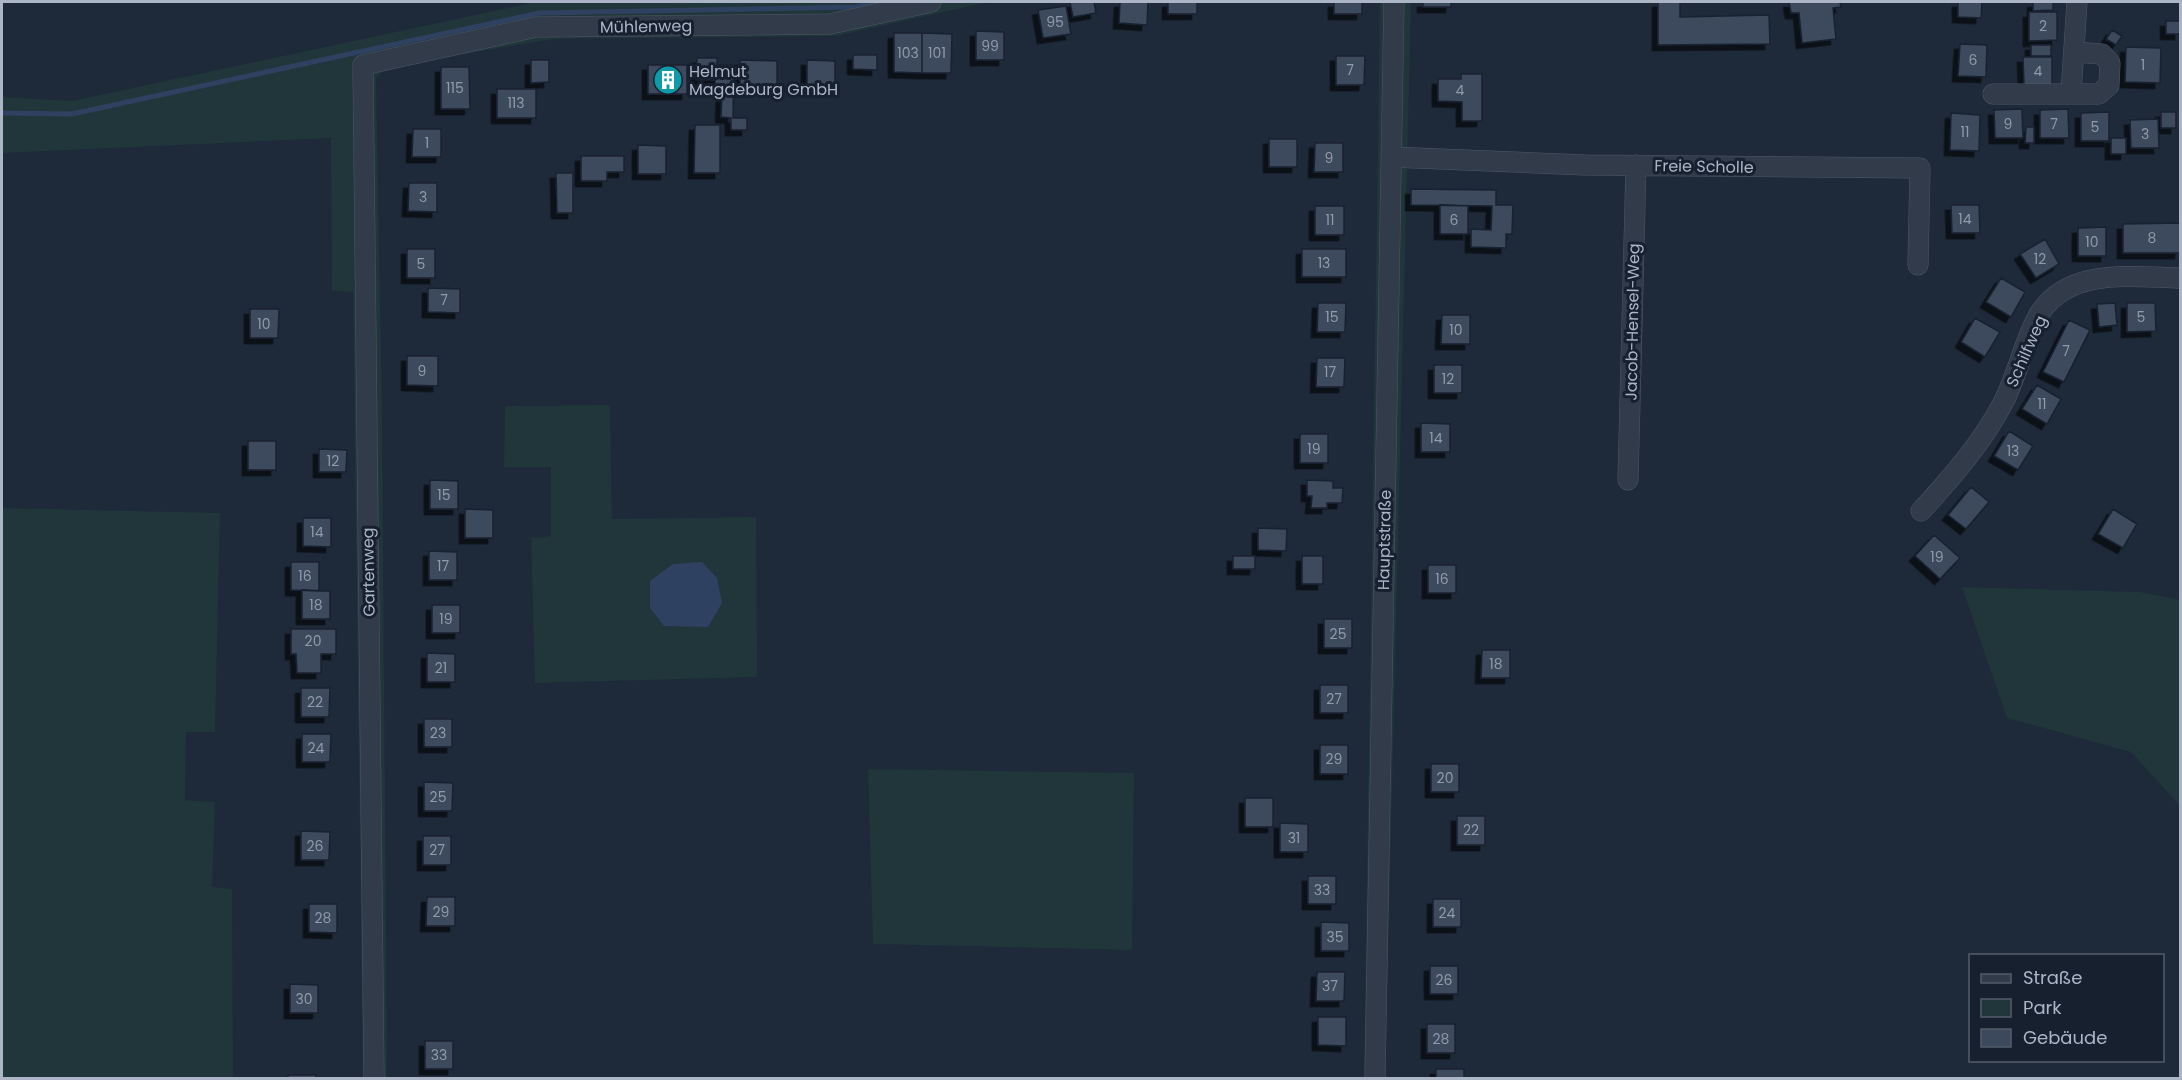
<svg xmlns="http://www.w3.org/2000/svg" width="2182" height="1080" font-family="Poppins,sans-serif">
	<style>
		.green { fill: #20363a }
		.water { fill: #2e4160 }
		.lines { fill: none; stroke-linecap: round; stroke-linejoin: round }
		.stream { stroke: #2e4160; stroke-width: 5 }
		.building { fill: #3c485c; stroke: #192230; stroke-width: 1.5; filter: url(#shadow) }
		.street-casing { stroke: #4f5867; stroke-width: 21 }
		.street { stroke: #323b4a; stroke-width: 20 }
		.labels { text-anchor: middle; stroke-width: 6; stroke-linejoin: round; paint-order: stroke }
		.number-label { font-size: 14px; fill: #909aac }
		.street-label { font-size: 16px; fill: #acb5c6; stroke: #17202e }
		.poi-label { font-size: 16px; fill: #acb5c6; stroke: #17202e; text-anchor: start }
	</style>
	<defs>
		<filter id="shadow"><feDropShadow dx="-5.5" dy="5.5" stdDeviation="0" flood-color="#0009"/></filter>
	</defs>
	<rect width="100%" height="100%" fill="#1e2939"/>
	<path class="green" d="M 595,2 L 989,2 L 836,36 L 554,39 L 389,66 L 376,78 L 382,408 L 387,1078 L 363,1078 L 353,292 L 332,291 L 331,138 L 2,153 L 2,97 L 72,101 L 531,3 Z
		M 1380,2 L 1411,2 L 1385,1078 L 1364,1078 Z
		M 610,405 L 612,519 L 756,517 L 757,677 L 535,683 L 531,538 L 551,536 L 551,467 L 504,467 L 505,406 Z
		M 2,508 L 220,513 L 215,732 L 186,732 L 185,800 L 215,802 L 212,887 L 232,889 L 233,1078 L 2,1078 Z
		M 1962,587 L 2140,592 L 2180,600 L 2180,806 L 2131,752 L 2007,718 Z
		M 868,769 L 1134,773 L 1132,950 L 873,944 Z"/>
	<path class="water" d="M 702,562 L 717,578 L 722,603 L 708,627 L 664,626 L 650,608 L 650,581 L 673,564 Z"/>
	<g class="lines">
		<path class="stream" d="M 2,113 L 72,114 L 539,13 L 856,7 L 879,2"/>
	</g>
	<path class="building" d="M 1070,2 L 1094,2 L 1096,13 L 1073,17 Z
		M 1120,2 L 1148,2 L 1147,25 L 1119,23 Z
		M 1168,2 L 1197,2 L 1197,14 L 1168,14 Z
		M 1334,2 L 1362,2 L 1362,14 L 1334,14 Z
		M 1423,2 L 1451,2 L 1451,7 L 1423,7 Z
		M 1658,2 L 1680,2 L 1680,17 L 1769,15 L 1770,44 L 1658,45 Z
		M 1789,2 L 1840,2 L 1841,7 L 1833,8 L 1836,39 L 1802,43 L 1799,13 L 1791,13 Z
		M 1958,2 L 1982,2 L 1981,18 L 1958,17 Z
		M 2033,2 L 2053,2 L 2053,10 L 2033,11 Z
		M 1066,6 L 1071,34 L 1043,38 L 1038,10 Z
		M 2029,12 L 2057,12 L 2057,40 L 2029,41 Z
		M 2166,21 L 2180,21 L 2180,34 L 2166,34 Z
		M 2112,30 L 2122,36 L 2116,45 L 2106,39 Z
		M 976,31 L 1004,32 L 1004,60 L 976,60 Z
		M 894,33 L 922,33 L 922,73 L 894,72 Z
		M 922,33 L 952,34 L 951,73 L 922,73 Z
		M 1960,44 L 1987,45 L 1986,77 L 1958,76 Z
		M 2031,45 L 2051,45 L 2051,56 L 2031,56 Z
		M 2126,47 L 2161,48 L 2160,83 L 2125,82 Z
		M 853,55 L 877,55 L 877,70 L 853,69 Z
		M 1336,56 L 1365,56 L 1364,85 L 1336,85 Z
		M 2023,57 L 2052,57 L 2052,85 L 2024,86 Z
		M 697,58 L 717,58 L 717,65 L 734,65 L 733,118 L 747,118 L 747,130 L 731,130 L 731,118 L 721,117 L 722,91 L 715,91 L 715,80 L 696,80 Z
		M 531,60 L 549,60 L 549,82 L 531,83 Z
		M 740,60 L 777,61 L 777,85 L 756,85 L 756,91 L 740,91 Z
		M 807,60 L 835,61 L 835,89 L 807,89 Z
		M 648,65 L 687,65 L 687,94 L 648,94 Z
		M 441,67 L 469,67 L 470,109 L 441,109 Z
		M 1461,74 L 1482,74 L 1482,121 L 1462,121 L 1462,102 L 1438,101 L 1438,79 L 1461,79 Z
		M 497,89 L 536,89 L 536,118 L 497,118 Z
		M 2022,109 L 2023,138 L 1995,138 L 1994,110 Z
		M 2068,109 L 2069,138 L 2040,138 L 2040,110 Z
		M 2109,112 L 2109,141 L 2081,141 L 2081,113 Z
		M 2161,112 L 2176,112 L 2176,128 L 2161,128 Z
		M 1951,113 L 1980,115 L 1979,151 L 1950,150 Z
		M 2158,119 L 2159,148 L 2131,148 L 2130,120 Z
		M 695,125 L 720,125 L 720,173 L 694,173 Z
		M 2026,127 L 2034,127 L 2034,143 L 2025,143 Z
		M 413,129 L 441,129 L 441,157 L 412,157 Z
		M 2111,138 L 2126,138 L 2126,154 L 2111,154 Z
		M 1269,139 L 1297,139 L 1297,167 L 1269,167 Z
		M 1315,143 L 1343,143 L 1343,172 L 1314,172 Z
		M 638,145 L 666,146 L 666,174 L 638,174 Z
		M 581,156 L 624,156 L 624,172 L 607,172 L 607,181 L 581,181 Z
		M 556,173 L 573,173 L 573,213 L 557,213 Z
		M 409,183 L 437,183 L 437,212 L 408,211 Z
		M 1411,189 L 1496,190 L 1496,205 L 1513,205 L 1512,234 L 1506,234 L 1506,248 L 1471,247 L 1471,229 L 1491,230 L 1492,206 L 1411,205 Z
		M 1440,205 L 1468,206 L 1468,234 L 1440,234 Z
		M 1951,205 L 1979,205 L 1980,233 L 1952,233 Z
		M 1315,206 L 1344,206 L 1344,235 L 1315,235 Z
		M 2180,223 L 2180,253 L 2123,253 L 2123,224 Z
		M 2106,227 L 2106,256 L 2078,256 L 2078,228 Z
		M 2045,239 L 2059,264 L 2036,278 L 2020,254 Z
		M 407,249 L 435,249 L 435,278 L 407,278 Z
		M 1302,249 L 1346,249 L 1346,277 L 1302,277 Z
		M 2001,278 L 2025,292 L 2011,317 L 1986,302 Z
		M 428,288 L 460,289 L 460,313 L 428,312 Z
		M 1318,303 L 1346,303 L 1345,332 L 1317,332 Z
		M 2115,303 L 2117,325 L 2099,327 L 2097,304 Z
		M 2127,303 L 2155,303 L 2156,331 L 2127,332 Z
		M 250,309 L 279,309 L 278,338 L 250,338 Z
		M 1442,315 L 1470,315 L 1470,344 L 1441,344 Z
		M 1975,318 L 2000,332 L 1985,357 L 1961,342 Z
		M 2069,320 L 2090,330 L 2064,382 L 2043,372 Z
		M 407,356 L 438,356 L 438,386 L 407,385 Z
		M 1317,358 L 1345,358 L 1344,387 L 1316,387 Z
		M 1434,365 L 1462,365 L 1462,393 L 1434,393 Z
		M 2037,385 L 2061,399 L 2047,424 L 2022,409 Z
		M 1421,423 L 1450,424 L 1450,452 L 1421,452 Z
		M 2009,431 L 2033,446 L 2018,470 L 1994,456 Z
		M 1300,434 L 1328,434 L 1328,463 L 1300,463 Z
		M 248,441 L 276,441 L 276,470 L 248,470 Z
		M 319,449 L 347,450 L 346,472 L 319,472 Z
		M 430,480 L 458,481 L 458,509 L 430,509 Z
		M 1307,480 L 1333,481 L 1333,488 L 1343,488 L 1342,503 L 1327,503 L 1327,508 L 1311,508 L 1312,496 L 1307,496 Z
		M 1971,487 L 1989,502 L 1966,529 L 1948,515 Z
		M 465,509 L 493,510 L 493,538 L 465,538 Z
		M 2113,509 L 2137,524 L 2123,548 L 2098,534 Z
		M 303,518 L 331,518 L 331,547 L 303,546 Z
		M 1258,528 L 1287,529 L 1286,551 L 1258,550 Z
		M 1934,535 L 1960,558 L 1940,579 L 1915,556 Z
		M 429,551 L 457,552 L 457,580 L 429,580 Z
		M 1233,556 L 1255,556 L 1255,569 L 1233,569 Z
		M 1302,556 L 1323,556 L 1323,584 L 1302,584 Z
		M 291,562 L 319,562 L 319,591 L 291,590 Z
		M 1428,565 L 1456,565 L 1456,593 L 1428,593 Z
		M 302,590 L 330,591 L 330,619 L 302,619 Z
		M 432,605 L 460,605 L 460,633 L 432,633 Z
		M 1324,619 L 1352,619 L 1352,648 L 1324,648 Z
		M 291,629 L 336,629 L 336,654 L 321,654 L 321,673 L 297,673 L 296,654 L 291,654 Z
		M 1482,650 L 1510,650 L 1510,678 L 1481,678 Z
		M 427,653 L 455,654 L 455,682 L 427,682 Z
		M 1320,685 L 1348,685 L 1348,713 L 1320,713 Z
		M 301,688 L 330,688 L 329,717 L 301,717 Z
		M 424,719 L 452,719 L 452,747 L 424,747 Z
		M 302,734 L 331,734 L 330,762 L 302,762 Z
		M 1320,745 L 1348,745 L 1348,774 L 1320,774 Z
		M 1431,764 L 1459,764 L 1459,792 L 1431,792 Z
		M 424,782 L 453,783 L 452,811 L 424,811 Z
		M 1245,798 L 1273,798 L 1273,827 L 1245,827 Z
		M 1457,816 L 1485,816 L 1485,845 L 1457,845 Z
		M 1280,823 L 1308,824 L 1308,852 L 1280,852 Z
		M 301,831 L 330,832 L 329,860 L 301,860 Z
		M 423,836 L 451,836 L 451,865 L 423,865 Z
		M 1308,876 L 1336,876 L 1336,904 L 1308,904 Z
		M 427,897 L 455,897 L 455,926 L 426,926 Z
		M 1433,899 L 1461,899 L 1461,927 L 1433,927 Z
		M 309,904 L 337,904 L 337,933 L 309,932 Z
		M 1321,922 L 1349,923 L 1349,951 L 1321,951 Z
		M 1430,966 L 1458,966 L 1458,994 L 1430,994 Z
		M 1317,972 L 1345,972 L 1344,1001 L 1316,1001 Z
		M 290,984 L 318,985 L 318,1013 L 290,1013 Z
		M 1318,1017 L 1346,1017 L 1346,1046 L 1318,1045 Z
		M 1427,1024 L 1455,1024 L 1455,1053 L 1427,1053 Z
		M 425,1041 L 453,1041 L 453,1069 L 425,1069 Z
		M 1436,1069 L 1464,1069 L 1464,1078 L 1436,1078 Z
		M 288,1075 L 316,1075 L 316,1078 L 288,1078 Z"/>
	<g class="lines">
		<g class="street-casing">
			<path id="street" d="M 2071,93 L 2077,2
				M 1993,94 L 2099,94 L 2109,85 L 2110,63 L 2102,54 L 2074,52
				M 1391,157 L 1585,165 L 1920,168 L 1918,265
				M 1628,480 L 1636,165
				M 1921,511 C 1952,477 1983,442 2004,401 C 2017,375 2023,346 2036,320 C 2063,266 2131,277 2180,278
				M 374,1078 L 363,65 L 536,27 L 830,24 L 931,2
				M 1375,1078 L 1394,2"/>
		</g>
		<use href="#street" class="street"/>
	</g>
	<defs>
		<g id="building-disc" transform="scale(1.5)"><circle r="9.5" fill="#0f9aa8" stroke="#17202e"/><path d="M-4-6H4V6H1V3H-1V6H-4ZM-2.5-4.3h1.7v1.8h-1.7ZM.8-4.3h1.7v1.8H.8ZM-2.5-1h1.7V.8h-1.7ZM.8-1h1.7V.8H.8Z" fill="#fff"/></g>
	</defs>
	<g fill-rule="evenodd">
		<use href="#building-disc" x="668" y="80"/>
	</g>
	<g class="labels">
		<g class="number-label">
			<text x="1055" y="27">95</text>
			<text x="2043" y="31">2</text>
			<text x="990" y="51">99</text>
			<text x="908" y="58">103</text>
			<text x="937" y="58">101</text>
			<text x="1973" y="65">6</text>
			<text x="2143" y="70">1</text>
			<text x="1350" y="75">7</text>
			<text x="2038" y="76">4</text>
			<text x="455" y="93">115</text>
			<text x="1460" y="95">4</text>
			<text x="516" y="108">113</text>
			<text x="2008" y="129">9</text>
			<text x="2054" y="129">7</text>
			<text x="2095" y="132">5</text>
			<text x="1965" y="137">11</text>
			<text x="2145" y="139">3</text>
			<text x="427" y="148">1</text>
			<text x="1329" y="163">9</text>
			<text x="423" y="202">3</text>
			<text x="1965" y="224">14</text>
			<text x="1330" y="225">11</text>
			<text x="1454" y="225">6</text>
			<text x="2152" y="243">8</text>
			<text x="2092" y="247">10</text>
			<text x="2040" y="264">12</text>
			<text x="1324" y="268">13</text>
			<text x="421" y="269">5</text>
			<text x="444" y="305">7</text>
			<text x="1332" y="322">15</text>
			<text x="2141" y="322">5</text>
			<text x="264" y="329">10</text>
			<text x="1456" y="335">10</text>
			<text x="2066" y="356">7</text>
			<text x="422" y="376">9</text>
			<text x="1330" y="377">17</text>
			<text x="1448" y="384">12</text>
			<text x="2042" y="409">11</text>
			<text x="1436" y="443">14</text>
			<text x="1314" y="454">19</text>
			<text x="2013" y="456">13</text>
			<text x="333" y="466">12</text>
			<text x="444" y="500">15</text>
			<text x="317" y="537">14</text>
			<text x="1937" y="562">19</text>
			<text x="443" y="571">17</text>
			<text x="305" y="581">16</text>
			<text x="1442" y="584">16</text>
			<text x="316" y="610">18</text>
			<text x="446" y="624">19</text>
			<text x="1338" y="639">25</text>
			<text x="313" y="646">20</text>
			<text x="1496" y="669">18</text>
			<text x="441" y="673">21</text>
			<text x="1334" y="704">27</text>
			<text x="315" y="707">22</text>
			<text x="438" y="738">23</text>
			<text x="316" y="753">24</text>
			<text x="1334" y="764">29</text>
			<text x="1445" y="783">20</text>
			<text x="438" y="802">25</text>
			<text x="1471" y="835">22</text>
			<text x="1294" y="843">31</text>
			<text x="315" y="851">26</text>
			<text x="437" y="855">27</text>
			<text x="1322" y="895">33</text>
			<text x="441" y="917">29</text>
			<text x="1447" y="918">24</text>
			<text x="323" y="923">28</text>
			<text x="1335" y="942">35</text>
			<text x="1444" y="985">26</text>
			<text x="1330" y="991">37</text>
			<text x="304" y="1004">30</text>
			<text x="1441" y="1044">28</text>
			<text x="439" y="1060">33</text>
		</g>
		<g class="street-label">
			<text transform="translate(646 26) rotate(-1)" y="6">Mühlenweg</text>
			<text transform="translate(1704 166) rotate(1)" y="6">Freie Scholle</text>
			<text transform="translate(1632 322) rotate(-89)" y="6">Jacob-Hensel-Weg</text>
			<text transform="translate(2026 351) rotate(-66)" y="6">Schilfweg</text>
			<text transform="translate(1384 540) rotate(-89)" y="6">Hauptstraße</text>
			<text transform="translate(368 572) rotate(-91)" y="6">Gartenweg</text>
		</g>
		<g class="poi-label">
			<text x="689" y="77">Helmut<tspan x="689" dy="18">Magdeburg GmbH</tspan></text>
		</g>
	</g>
	<rect width="2182" height="1080" fill="none" stroke="#acb5c6" stroke-width="6"/>
	<rect x="1969" y="954" width="195" height="108" fill="#17202e" stroke="#535c6b" stroke-width="1.5"/>
	<rect x="1981" y="974" width="30" height="9" fill="#323b4a" stroke="#535c6b" stroke-width="1.5"/>
	<text x="2023" y="984" font-size="18" fill="#acb5c6">Straße</text>
	<rect x="1981" y="999" width="30" height="18" fill="#20363a" stroke="#535c6b" stroke-width="1.5"/>
	<text x="2023" y="1014" font-size="18" fill="#acb5c6">Park</text>
	<rect x="1981" y="1029" width="30" height="18" fill="#3c485c" stroke="#535c6b" stroke-width="1.5"/>
	<text x="2023" y="1044" font-size="18" fill="#acb5c6">Gebäude</text>
</svg>
